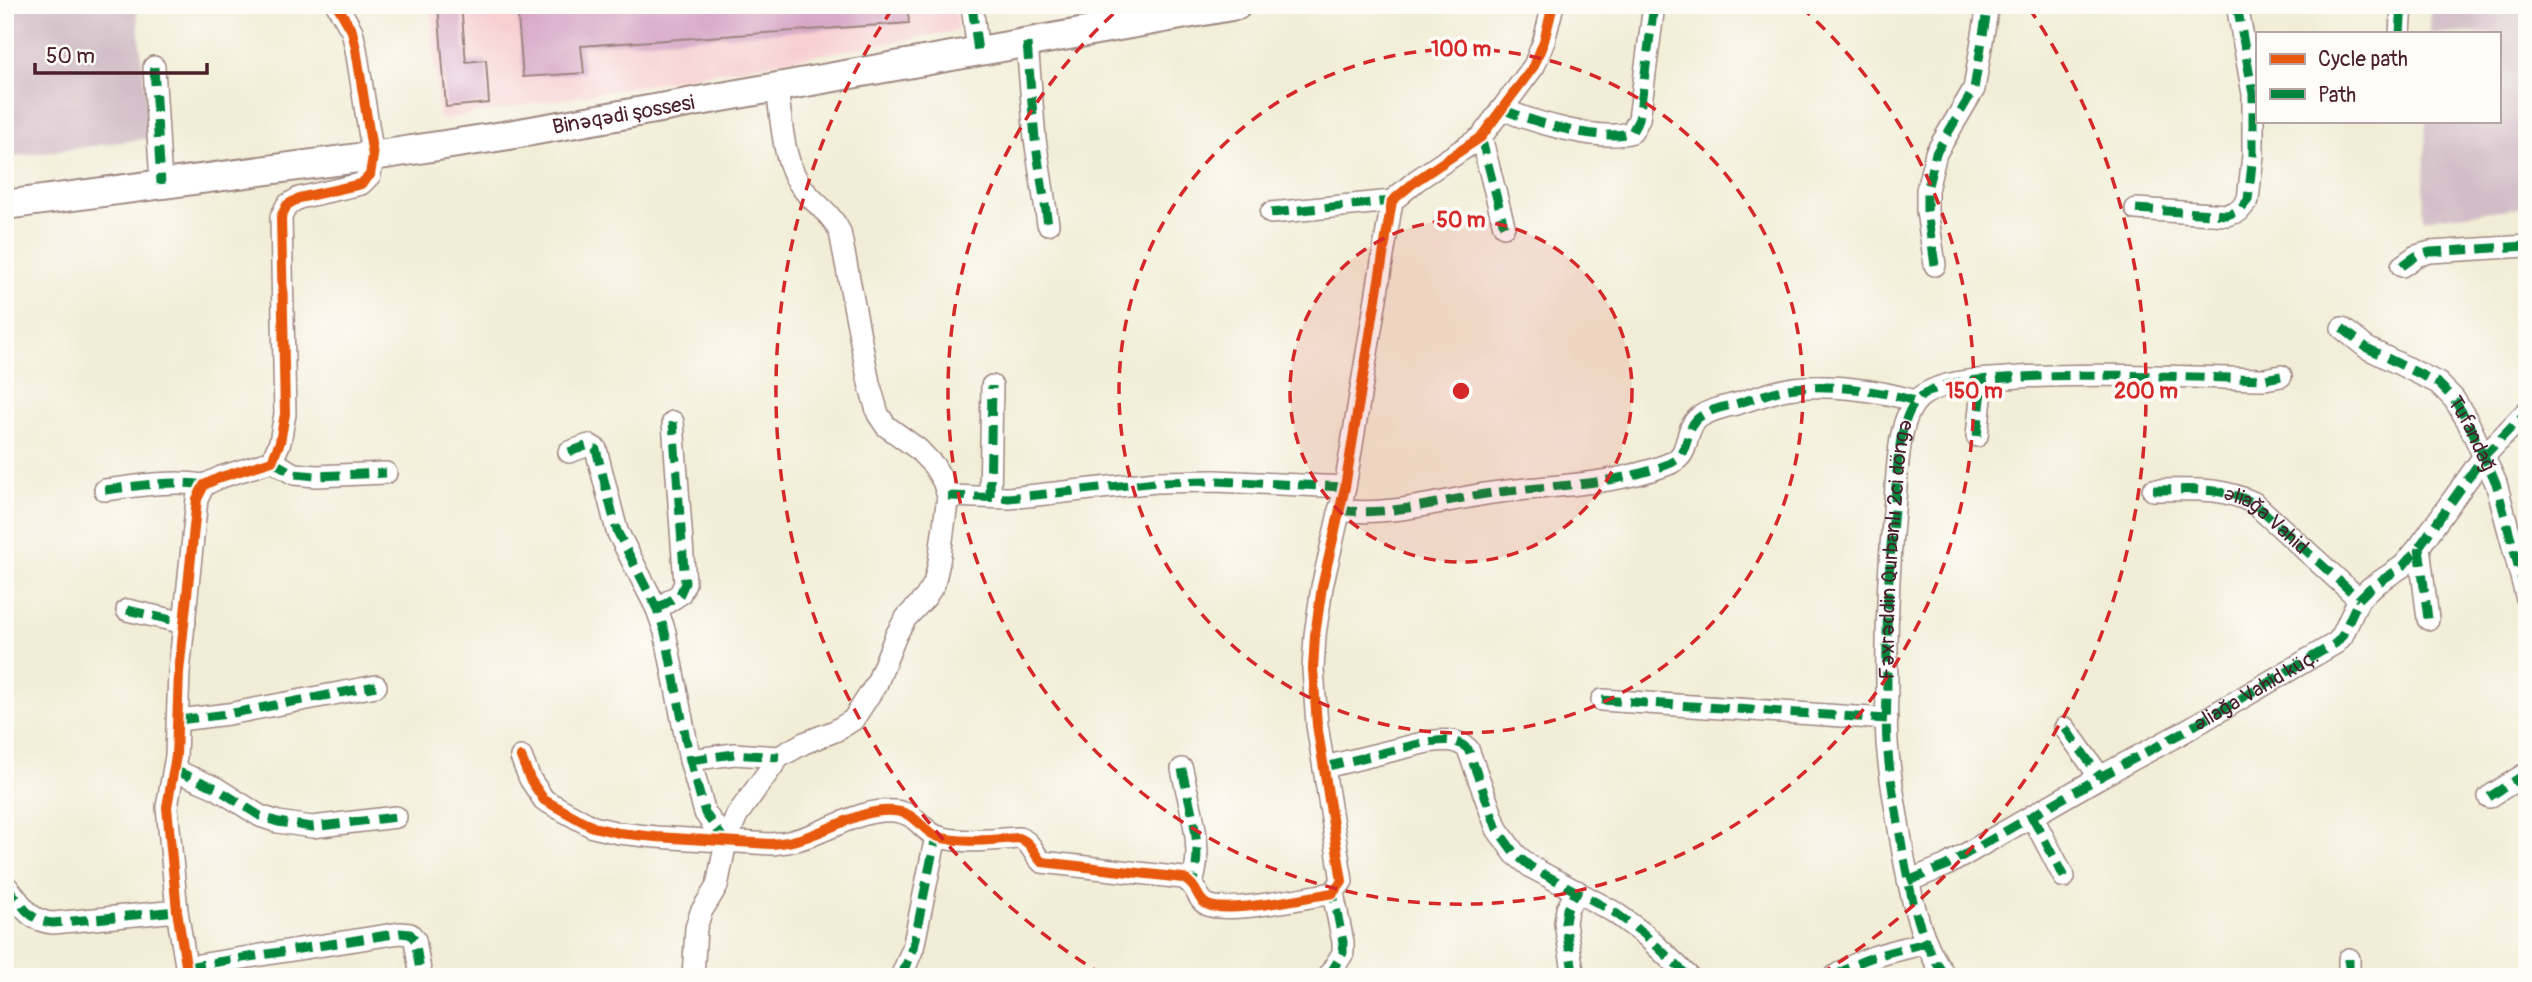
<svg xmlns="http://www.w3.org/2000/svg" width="2532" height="982" font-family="Pangolin,sans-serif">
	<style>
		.built { fill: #f7cfd1 }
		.industrial { fill: #d2bdc6 }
		.building { fill: #d6a5c5 }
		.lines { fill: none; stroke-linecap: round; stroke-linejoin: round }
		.minor-casing { stroke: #9e8680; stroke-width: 24 }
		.secondary-casing { stroke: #9e8680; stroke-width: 32 }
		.minor { stroke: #fff; stroke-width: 21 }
		.secondary { stroke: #fff; stroke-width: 28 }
		.quiet { stroke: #00873e; stroke-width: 9; stroke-dasharray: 18 9; stroke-linecap: butt }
		.cycleway-casing { stroke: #fdfcf7; stroke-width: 15 }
		.cycleway { stroke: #e8590c; stroke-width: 10 }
		.ring { fill: none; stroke: #d62828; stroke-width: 3.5; stroke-dasharray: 12 9 }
		.labels { text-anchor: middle; stroke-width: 7; stroke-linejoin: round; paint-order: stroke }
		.street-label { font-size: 21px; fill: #4a1f2b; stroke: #fdfcf7 }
		.centre { fill: #d62828; stroke: #fdfcf7; stroke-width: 3.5 }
		.ring-label { font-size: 21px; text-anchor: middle; font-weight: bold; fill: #d62828; stroke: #fdfcf7; stroke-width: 7; stroke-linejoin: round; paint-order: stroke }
	</style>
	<rect width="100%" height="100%" fill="#fdfcf7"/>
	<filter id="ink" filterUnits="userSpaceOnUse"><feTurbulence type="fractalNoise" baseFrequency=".0143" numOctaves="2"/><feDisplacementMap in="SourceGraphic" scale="14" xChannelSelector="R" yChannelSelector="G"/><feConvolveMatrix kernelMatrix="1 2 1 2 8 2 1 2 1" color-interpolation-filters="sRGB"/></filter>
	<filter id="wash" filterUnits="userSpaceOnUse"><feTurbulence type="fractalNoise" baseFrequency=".00686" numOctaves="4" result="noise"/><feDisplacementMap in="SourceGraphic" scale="28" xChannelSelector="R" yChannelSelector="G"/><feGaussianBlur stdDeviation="1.57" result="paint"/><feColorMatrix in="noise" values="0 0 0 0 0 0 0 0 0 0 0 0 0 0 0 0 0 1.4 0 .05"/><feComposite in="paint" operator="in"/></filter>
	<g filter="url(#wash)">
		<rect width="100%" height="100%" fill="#f1edd6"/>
		<path class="built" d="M 430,5 L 955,5 L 958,31 L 439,120 Z"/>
		<path class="industrial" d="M 5,5 L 136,5 L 150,138 L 5,158 Z
			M 2431,5 L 2527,5 L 2527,207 L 2423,219 L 2426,121 L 2499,121 L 2499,33 L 2430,33 Z"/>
		<g id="blocks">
			<path class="building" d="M 438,5 L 461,5 L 466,62 L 486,60 L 489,103 L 446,107 Z
				M 517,5 L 907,5 L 909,23 L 581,46 L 584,73 L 523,77 Z"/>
		</g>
	</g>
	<g filter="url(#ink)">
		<use href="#blocks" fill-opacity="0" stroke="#9e8680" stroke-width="2"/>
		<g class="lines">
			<g class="minor-casing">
				<g id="minor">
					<path d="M 972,5 L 978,52"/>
					<path d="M 2400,33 L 2402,5"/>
					<path d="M 1027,43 L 1035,139 L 1048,224"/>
					<path d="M 154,67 L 161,184"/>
					<path d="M 1502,109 C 1533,122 1601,143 1632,132 L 1639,119 L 1654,5"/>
					<path d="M 1481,137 L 1504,226"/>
					<path d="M 2136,209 L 2227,215 L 2239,211 L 2248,200 L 2253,155 L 2253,94 L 2237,5"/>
					<path d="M 1271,213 L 1392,201"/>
					<path d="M 1935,265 L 1927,211 L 1927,190 L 1936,153 L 1974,89 L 1988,5"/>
					<path d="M 2402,266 L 2416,256 L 2430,252 L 2527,246"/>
					<path d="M 2342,328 L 2367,348 L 2438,383 L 2454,399 L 2467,420 L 2496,483 L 2527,599"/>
					<path d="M 1977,436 L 1983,380"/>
					<path d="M 569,452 L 589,445 L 596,449 L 617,531 L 657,609 L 665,632 L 690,760 L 705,813 L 726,842"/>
					<path d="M 272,461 L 294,474 L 316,476 L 386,473"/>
					<path d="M 105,490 C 138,486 171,480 204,485"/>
					<path id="s1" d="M 2153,490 C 2190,490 2220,486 2254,503 L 2359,599"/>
					<path d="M 948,496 L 1009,498 L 1156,482 L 1215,481 L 1345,487"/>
					<path d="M 990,497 L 992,386"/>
					<path d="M 1339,510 C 1391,517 1442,500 1492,493 C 1550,485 1611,486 1666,465 C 1693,456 1682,434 1697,419 C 1707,410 1724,407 1736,404 C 1753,399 1770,392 1788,389 C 1822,383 1881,390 1914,401"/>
					<path d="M 2419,547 L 2428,619"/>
					<path d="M 657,609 L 680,594 L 685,583 L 673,422"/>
					<path d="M 127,610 L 185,623"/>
					<path d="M 1602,700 L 1887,719"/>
					<path d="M 179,720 L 228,714 L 376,686"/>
					<path d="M 2065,728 L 2100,777"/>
					<path d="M 521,757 L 530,779 L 544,800 L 593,827 L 619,833 L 656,837 L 771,844 C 778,843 785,843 792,841 C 826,834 858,808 894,811 C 919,813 920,831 939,837 C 963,844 994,839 1019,838 C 1033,843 1032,853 1042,862 L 1183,878 C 1199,886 1196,900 1208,905 C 1228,914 1308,897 1333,893 L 1342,881 L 1317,725 L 1313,669 L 1315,635 L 1322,587 L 1345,487 L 1392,201 L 1417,180 L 1481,137 L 1534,66 L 1544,41 L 1553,5"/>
					<path d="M 690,760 L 734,754 L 779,757"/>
					<path d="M 1325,767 L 1427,742 C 1443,740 1456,738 1468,749 L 1497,829 L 1515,854 L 1531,867 L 1614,912 L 1644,934 L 1689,977"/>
					<path d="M 1182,769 C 1189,805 1205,847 1192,883"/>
					<path d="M 174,770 L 216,788 L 260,816 L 278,822 L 312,827 L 396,817"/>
					<path d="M 2489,797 L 2527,773"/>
					<path d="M 2032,816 L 2064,877"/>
					<path d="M 1908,881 L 1945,866 L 2100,777 L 2180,734 L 2336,643 L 2342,636 L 2359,599 L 2370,588 L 2403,566 L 2419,547 L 2484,456 L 2527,411"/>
					<path d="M 5,885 C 22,902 26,921 53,923 L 177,911"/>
					<path d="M 2349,959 L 2349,977"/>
					<path d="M 186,967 L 400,933 L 410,934 L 415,940 L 421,977"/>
					<path d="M 188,977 L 177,911 L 167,807 L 176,756 L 179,672 L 197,499 L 204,485 L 221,477 L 272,461 L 280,442 L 285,414 L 281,217 L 287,205 L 299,198 L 361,184 L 370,175 L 373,156 L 356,49 L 352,31 L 337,5"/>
					<path d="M 693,977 L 696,928 L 701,912 L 717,886 L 726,842 L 737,815 L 779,757 L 804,743 L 835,731 L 853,720 L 877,683 L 896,635 L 906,618 L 925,598 L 934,584 L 939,562 L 948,496 L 943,481 L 934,466 L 918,449 L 886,426 L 878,414 L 869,383 L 840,232 C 832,214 816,205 804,190 C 782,164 782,121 777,89"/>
					<path d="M 901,977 L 913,948 L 936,836"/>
					<path d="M 1328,977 L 1343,953 L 1343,942 L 1333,893"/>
					<path d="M 1574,977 L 1565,923 L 1567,909 L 1577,891"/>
					<path d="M 1834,977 C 1861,957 1894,951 1926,943"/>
					<path d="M 1946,977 C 1919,942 1911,895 1903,853 C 1898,820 1891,787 1888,753 C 1885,731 1887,707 1887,684 C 1886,622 1889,561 1895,499 C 1898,470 1897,412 1923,395 C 1946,380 1979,380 2006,378 C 2092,372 2179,377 2265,379 L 2281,376"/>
				</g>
			</g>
			<g class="secondary-casing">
				<g id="secondary">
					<path id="s2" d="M 5,205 L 373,156 L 503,136 L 1237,5"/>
				</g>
			</g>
			<use href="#minor" class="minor"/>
			<use href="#secondary" class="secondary"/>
			<g class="quiet">
				<path d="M 972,5 L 978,52"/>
				<path d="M 2400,33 L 2402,5"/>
				<path d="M 1027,43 L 1035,139 L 1048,224"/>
				<path d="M 154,67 L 161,184"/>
				<path d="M 1502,109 C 1533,122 1601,143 1632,132 L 1639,119 L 1654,5"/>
				<path d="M 1481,137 L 1504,226"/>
				<path d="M 2136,209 L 2227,215 L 2239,211 L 2248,200 L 2253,155 L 2253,94 L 2237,5"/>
				<path d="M 1271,213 L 1392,201"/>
				<path d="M 1935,265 L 1927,211 L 1927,190 L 1936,153 L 1974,89 L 1988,5"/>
				<path d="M 2402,266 L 2416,256 L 2430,252 L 2527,246"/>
				<path id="s3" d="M 2342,328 L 2367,348 L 2438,383 L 2454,399 L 2467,420 L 2496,483 L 2527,599"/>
				<path d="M 1977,436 L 1983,380"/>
				<path d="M 569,452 L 589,445 L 596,449 L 617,531 L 657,609 L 665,632 L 690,760 L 705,813 L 726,842"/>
				<path d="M 272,461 L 294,474 L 316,476 L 386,473"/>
				<path d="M 105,490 C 138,486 171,480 204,485"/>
				<path d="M 2153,490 C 2190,490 2220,486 2254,503 L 2359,599"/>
				<path d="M 948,496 L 1009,498 L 1156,482 L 1215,481 L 1345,487"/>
				<path d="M 990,497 L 992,386"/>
				<path d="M 1339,510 C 1391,517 1442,500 1492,493 C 1550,485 1611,486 1666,465 C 1693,456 1682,434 1697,419 C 1707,410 1724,407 1736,404 C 1753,399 1770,392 1788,389 C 1822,383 1881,390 1914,401"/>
				<path d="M 2419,547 L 2428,619"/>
				<path d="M 657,609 L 680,594 L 685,583 L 673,422"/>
				<path d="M 127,610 L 185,623"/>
				<path d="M 1602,700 L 1887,719"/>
				<path d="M 179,720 L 228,714 L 376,686"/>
				<path d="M 2065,728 L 2100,777"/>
				<path d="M 690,760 L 734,754 L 779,757"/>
				<path d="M 1325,767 L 1427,742 C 1443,740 1456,738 1468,749 L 1497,829 L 1515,854 L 1531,867 L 1614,912 L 1644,934 L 1689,977"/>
				<path d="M 1182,769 C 1189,805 1205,847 1192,883"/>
				<path d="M 174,770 L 216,788 L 260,816 L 278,822 L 312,827 L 396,817"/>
				<path d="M 2489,797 L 2527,773"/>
				<path d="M 2032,816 L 2064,877"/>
				<path id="s4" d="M 1908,881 L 1945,866 L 2100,777 L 2180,734 L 2336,643 L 2342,636 L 2359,599 L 2370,588 L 2403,566 L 2419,547 L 2484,456 L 2527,411"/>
				<path d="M 5,885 C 22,902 26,921 53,923 L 177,911"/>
				<path d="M 2349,959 L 2349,977"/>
				<path d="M 186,967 L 400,933 L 410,934 L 415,940 L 421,977"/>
				<path d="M 901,977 L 913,948 L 936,836"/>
				<path d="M 1328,977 L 1343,953 L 1343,942 L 1333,893"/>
				<path d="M 1574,977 L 1565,923 L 1567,909 L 1577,891"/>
				<path d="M 1834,977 C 1861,957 1894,951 1926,943"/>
				<path id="s5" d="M 1946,977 C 1919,942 1911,895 1903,853 C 1898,820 1891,787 1888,753 C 1885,731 1887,707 1887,684 C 1886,622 1889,561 1895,499 C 1898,470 1897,412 1923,395 C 1946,380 1979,380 2006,378 C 2092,372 2179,377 2265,379 L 2281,376"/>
			</g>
			<g class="cycleway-casing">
				<path id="cycleway" d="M 521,757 L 530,779 L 544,800 L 593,827 L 619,833 L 656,837 L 771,844 C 778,843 785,843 792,841 C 826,834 858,808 894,811 C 919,813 920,831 939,837 C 963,844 994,839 1019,838 C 1033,843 1032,853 1042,862 L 1183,878 C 1199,886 1196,900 1208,905 C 1228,914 1308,897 1333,893 L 1342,881 L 1317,725 L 1313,669 L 1315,635 L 1322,587 L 1345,487 L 1392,201 L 1417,180 L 1481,137 L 1534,66 L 1544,41 L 1553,5
					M 188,977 L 177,911 L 167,807 L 176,756 L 179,672 L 197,499 L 204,485 L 221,477 L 272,461 L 280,442 L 285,414 L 281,217 L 287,205 L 299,198 L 361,184 L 370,175 L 373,156 L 356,49 L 352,31 L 337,5"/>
			</g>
			<use href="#cycleway" class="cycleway"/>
		</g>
	</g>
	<circle cx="1461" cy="391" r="171" fill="#d62828" fill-opacity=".12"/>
	<g class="ring">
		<circle cx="1461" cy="391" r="171"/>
		<circle cx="1461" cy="391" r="342"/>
		<path d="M1801 7A513 513 0 1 1 1121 7"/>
		<path d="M1103 975A685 685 0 0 1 893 8M2029 8A685 685 0 0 1 1819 975"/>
	</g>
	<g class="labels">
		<g class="street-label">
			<text dy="7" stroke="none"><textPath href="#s2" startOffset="625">Binəqədi şossesi</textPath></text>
			<text dy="7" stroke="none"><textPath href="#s3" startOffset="173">Tufandağ</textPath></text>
			<text dy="7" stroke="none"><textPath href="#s1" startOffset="122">Əliağa Vahid</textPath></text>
			<text dy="7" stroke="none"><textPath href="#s5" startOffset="438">Fəxrəddin Qurbanlı 2ci döngə</textPath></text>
			<text dy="7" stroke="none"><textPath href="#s4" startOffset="397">Əliağa Vahid küç.</textPath></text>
		</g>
	</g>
	<circle cx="1461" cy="391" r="10" class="centre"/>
	<g class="ring-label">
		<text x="1461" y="56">100 m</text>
		<text x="1461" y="227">50 m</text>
		<text x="1974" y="398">150 m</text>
		<text x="2146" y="398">200 m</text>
	</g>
	<rect width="2532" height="982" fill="none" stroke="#fdfcf7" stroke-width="28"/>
	<rect x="2256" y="32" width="245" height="91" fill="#fdfcf7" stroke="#b5a4a5" stroke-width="2"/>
	<rect x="2270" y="54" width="35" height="10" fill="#e8590c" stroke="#b5a4a5" stroke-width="2"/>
	<text x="2318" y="66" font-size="21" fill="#4a1f2b">Cycle path</text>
	<rect x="2270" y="89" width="35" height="10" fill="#00873e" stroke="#b5a4a5" stroke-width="2"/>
	<text x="2318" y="102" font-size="21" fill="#4a1f2b">Path</text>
	<path d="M35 63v10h172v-10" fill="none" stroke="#4a1f2b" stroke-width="3.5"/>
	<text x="46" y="63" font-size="21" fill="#4a1f2b" stroke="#fdfcf7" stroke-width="5" paint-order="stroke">50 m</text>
</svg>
